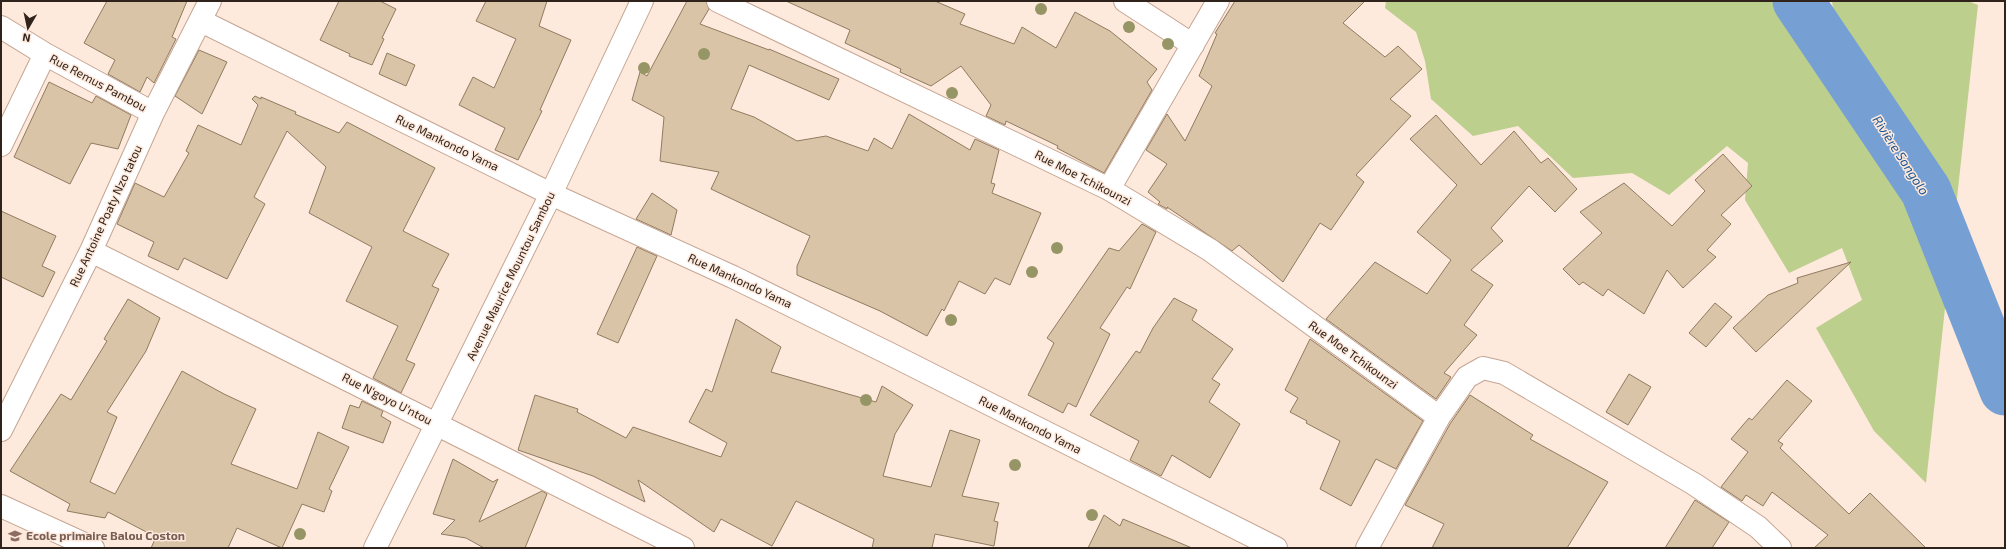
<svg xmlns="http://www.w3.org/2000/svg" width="2006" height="549" font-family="'Exo 2',sans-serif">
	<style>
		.green { fill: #bccf8d }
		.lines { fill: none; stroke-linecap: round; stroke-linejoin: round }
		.river { stroke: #76a0d4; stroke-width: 51 }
		.building { fill: #dac4a7; stroke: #907b60 }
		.street-casing { stroke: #c5a592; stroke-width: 24 }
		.secondary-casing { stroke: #c5a592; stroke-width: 24 }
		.street { stroke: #fff; stroke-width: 22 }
		.secondary { stroke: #fff; stroke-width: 22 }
		.tree { fill: #969565 }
		.labels { text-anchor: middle; stroke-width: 3; stroke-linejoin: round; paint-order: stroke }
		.street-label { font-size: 12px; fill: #2f231b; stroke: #fee9dd }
		.education-label { font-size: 12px; font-weight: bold; fill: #785e54; stroke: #fee9dd; text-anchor: start }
		.water-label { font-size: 13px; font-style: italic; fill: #1a5493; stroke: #fee9dd }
	</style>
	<rect width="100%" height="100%" fill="#fee9dd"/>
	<path class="green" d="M 1386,1 L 1820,1 L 1834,17 L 1832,1 L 1968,1 L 1978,5 L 1926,483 L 1874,431 L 1816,328 L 1862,300 L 1842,248 L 1789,273 L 1745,200 L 1748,163 L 1727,146 L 1669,195 L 1632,173 L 1573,178 L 1518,126 L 1473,136 L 1431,99 L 1425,61 L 1416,32 L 1385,8 Z"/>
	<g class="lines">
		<path class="river" d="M 1798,1 L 1926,191 L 2005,390"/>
	</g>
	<path class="building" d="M 107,1 L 187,1 L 172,37 L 176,39 L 154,83 L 147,77 L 140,92 L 108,74 L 115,60 L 84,43 Z
		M 339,1 L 380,1 L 396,9 L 382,38 L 384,39 L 372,65 L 349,56 L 350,54 L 320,40 Z
		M 486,1 L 547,1 L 539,26 L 571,40 L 540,110 L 542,111 L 518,160 L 495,150 L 505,128 L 459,105 L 473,77 L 494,88 L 516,39 L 476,21 Z
		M 687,1 L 706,1 L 709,9 L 700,24 L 769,50 L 769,49 L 839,79 L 829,100 L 749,65 L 731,109 L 754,117 L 797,141 L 826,136 L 868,151 L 874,138 L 892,149 L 909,114 L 970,150 L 975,139 L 999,150 L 991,183 L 995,184 L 992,193 L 1041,213 L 1010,285 L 995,278 L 985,294 L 959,281 L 944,311 L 942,309 L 927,336 L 880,311 L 797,275 L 797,266 L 810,236 L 711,189 L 719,172 L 660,161 L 664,117 L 632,100 L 640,72 L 647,76 Z
		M 786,1 L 935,1 L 965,14 L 960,24 L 1014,44 L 1022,27 L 1056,48 L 1075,12 L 1110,31 L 1157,69 L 1147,82 L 1152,90 L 1104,173 L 1057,148 L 1058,146 L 1006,121 L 1005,125 L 986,116 L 991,105 L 961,66 L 931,86 L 900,72 L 901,69 L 845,43 L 850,30 Z
		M 1235,1 L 1365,1 L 1343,23 L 1385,57 L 1398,46 L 1422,69 L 1390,99 L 1411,116 L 1356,175 L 1364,182 L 1331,230 L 1320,223 L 1283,282 L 1239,245 L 1232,251 L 1167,207 L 1167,209 L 1158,204 L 1160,202 L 1148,192 L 1167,164 L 1146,150 L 1167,114 L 1185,141 L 1212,86 L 1199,76 L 1217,34 L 1215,33 Z
		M 199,50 L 227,62 L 202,114 L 175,96 Z
		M 387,53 L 415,65 L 406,86 L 379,74 Z
		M 49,82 L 92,103 L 96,96 L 131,115 L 118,149 L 91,143 L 70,184 L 14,157 Z
		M 255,96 L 261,99 L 261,97 L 296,112 L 295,114 L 339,133 L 347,122 L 435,168 L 403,231 L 449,254 L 432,286 L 439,289 L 406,360 L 415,364 L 401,393 L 373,378 L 398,326 L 346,301 L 372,247 L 309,213 L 326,167 L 287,131 L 254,197 L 265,204 L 227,279 L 184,258 L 178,270 L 148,256 L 154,242 L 117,224 L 135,183 L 164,197 L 189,153 L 186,151 L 198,125 L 241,145 L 258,105 L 252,99 Z
		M 1436,115 L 1481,165 L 1514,131 L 1541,163 L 1548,158 L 1577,189 L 1555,212 L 1529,186 L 1491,228 L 1503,241 L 1471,270 L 1493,285 L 1464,325 L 1477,335 L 1444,373 L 1451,377 L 1436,399 L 1326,319 L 1375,262 L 1427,294 L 1451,260 L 1417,232 L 1457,185 L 1410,139 Z
		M 1723,154 L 1752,186 L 1721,215 L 1731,224 L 1707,250 L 1716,257 L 1683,288 L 1667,270 L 1644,314 L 1608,289 L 1603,296 L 1583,282 L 1579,285 L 1563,269 L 1602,233 L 1580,212 L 1624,183 L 1672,226 L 1705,191 L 1695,180 Z
		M 652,193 L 677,210 L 671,235 L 636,219 Z
		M 1,211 L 56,236 L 42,266 L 55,272 L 43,297 L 1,277 Z
		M 1142,224 L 1156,232 L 1130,289 L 1127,287 L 1100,328 L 1110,334 L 1076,407 L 1068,403 L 1063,413 L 1028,395 L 1054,343 L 1047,338 L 1109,248 L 1119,251 Z
		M 637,247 L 657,256 L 618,343 L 597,334 Z
		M 1851,262 L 1756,352 L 1733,328 L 1768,295 L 1798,283 L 1797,278 Z
		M 1174,298 L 1197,310 L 1192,320 L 1233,349 L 1212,379 L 1220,384 L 1209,402 L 1240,424 L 1210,478 L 1172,455 L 1161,476 L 1130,460 L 1139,441 L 1090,415 L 1136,351 L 1140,353 L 1153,328 Z
		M 128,299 L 160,318 L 146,351 L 107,412 L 117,417 L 90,482 L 115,494 L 182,371 L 224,394 L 256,409 L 231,464 L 297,489 L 318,432 L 349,447 L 329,489 L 332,491 L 324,512 L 302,504 L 282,548 L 237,528 L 228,548 L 151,548 L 156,537 L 108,512 L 105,518 L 67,511 L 70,504 L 10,471 L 61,394 L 71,400 L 107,341 L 104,339 Z
		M 1715,303 L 1732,317 L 1706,347 L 1689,333 Z
		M 736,319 L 781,347 L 771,372 L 876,402 L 882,386 L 913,405 L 895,434 L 883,476 L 931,487 L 950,430 L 980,440 L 962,496 L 999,503 L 994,521 L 998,522 L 994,546 L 935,534 L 932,548 L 872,548 L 874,539 L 796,501 L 772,546 L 721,519 L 714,532 L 638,480 L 645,502 L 593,476 L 518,450 L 535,395 L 578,409 L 577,412 L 626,438 L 633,427 L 721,457 L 727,443 L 689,422 L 706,389 L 712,392 Z
		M 1310,339 L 1423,421 L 1396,469 L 1376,459 L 1351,506 L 1320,489 L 1340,441 L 1306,423 L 1307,421 L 1290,412 L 1298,398 L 1285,390 Z
		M 1629,374 L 1651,387 L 1628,425 L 1606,412 Z
		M 1787,380 L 1812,401 L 1778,441 L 1783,444 L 1780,448 L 1849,514 L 1870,493 L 1926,548 L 1814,548 L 1828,535 L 1772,492 L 1763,506 L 1746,495 L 1742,501 L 1721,487 L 1748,452 L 1731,439 L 1749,418 L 1752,420 Z
		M 1470,395 L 1533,435 L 1530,439 L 1608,482 L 1567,548 L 1432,548 L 1444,524 L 1405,505 L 1450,424 Z
		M 362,401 L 383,411 L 381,416 L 391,422 L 383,443 L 342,428 L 350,405 L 359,408 Z
		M 453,459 L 493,482 L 498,479 L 479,522 L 542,491 L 547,494 L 525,548 L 484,548 L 466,538 L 441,534 L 455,520 L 433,514 Z
		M 1695,500 L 1729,522 L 1712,548 L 1665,548 Z
		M 1104,515 L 1120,526 L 1123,519 L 1192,548 L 1088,548 Z"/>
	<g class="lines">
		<g class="street-casing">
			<path id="street" d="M 718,1 L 1109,189 L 1210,250 L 1439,417
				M 1125,1 L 1193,45
				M 201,21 L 551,194 L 733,277 L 890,354 L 1276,548
				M 1,27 L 45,54 L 153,113
				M 1,145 L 45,54
				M 1109,189 L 1218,1
				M 91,251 L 683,548
				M 1,430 L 91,251 L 153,113 L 210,1
				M 1,506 L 93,548
				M 1367,548 L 1439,417 L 1467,377 L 1483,368 L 1504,373 L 1694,484 L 1758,527 L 1780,548"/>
		</g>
		<g class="secondary-casing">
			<path id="secondary" d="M 375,548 L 551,194 L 642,1"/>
		</g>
		<use href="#street" class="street"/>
		<use href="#secondary" class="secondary"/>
	</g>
	<g class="tree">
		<circle cx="1041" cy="9" r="6"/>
		<circle cx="1129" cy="27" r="6"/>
		<circle cx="1168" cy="44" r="6"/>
		<circle cx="704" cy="54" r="6"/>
		<circle cx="644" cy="68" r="6"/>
		<circle cx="952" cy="93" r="6"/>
		<circle cx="1057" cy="248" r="6"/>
		<circle cx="1032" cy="272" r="6"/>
		<circle cx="951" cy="320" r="6"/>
		<circle cx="866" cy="400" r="6"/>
		<circle cx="1015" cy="465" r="6"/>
		<circle cx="1092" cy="515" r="6"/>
		<circle cx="300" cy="534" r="6"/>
	</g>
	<defs>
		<g id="school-bare" transform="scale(1.08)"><path d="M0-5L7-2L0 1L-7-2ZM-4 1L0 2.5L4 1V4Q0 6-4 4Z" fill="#8d6e63" stroke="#fee9dd" stroke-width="2.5" paint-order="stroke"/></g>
	</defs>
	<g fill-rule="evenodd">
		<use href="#school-bare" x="15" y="536"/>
	</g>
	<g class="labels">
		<g class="street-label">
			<text transform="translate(98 83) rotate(28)" y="4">Rue Remus Pambou</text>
			<text transform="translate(447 143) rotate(26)" y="4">Rue Mankondo Yama</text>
			<text transform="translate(1083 178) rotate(27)" y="4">Rue Moe Tchikounzi</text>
			<text transform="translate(106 216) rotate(-65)" y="4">Rue Antoine Poaty Nzo tatou</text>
			<text transform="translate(511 276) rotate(-64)" y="4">Avenue Maurice Mountou Sambou</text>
			<text transform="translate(740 281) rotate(25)" y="4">Rue Mankondo Yama</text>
			<text transform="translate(1353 355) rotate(36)" y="4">Rue Moe Tchikounzi</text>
			<text transform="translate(387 399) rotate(27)" y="4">Rue N'goyo U'ntou</text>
			<text transform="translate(1030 425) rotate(27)" y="4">Rue Mankondo Yama</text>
		</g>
		<g class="education-label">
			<text x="26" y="540">Ecole primaire Balou Coston</text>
		</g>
		<g class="water-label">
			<text transform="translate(1901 155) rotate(57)" y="5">Rivière Songolo</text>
		</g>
	</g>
	<rect width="2006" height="549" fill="none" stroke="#2f231b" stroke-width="4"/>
	<g transform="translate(28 28) rotate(189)" stroke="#fee9dd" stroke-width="3" paint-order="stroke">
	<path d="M0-3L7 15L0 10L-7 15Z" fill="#2f231b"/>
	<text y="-6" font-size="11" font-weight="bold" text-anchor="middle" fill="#2f231b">N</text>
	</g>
</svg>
